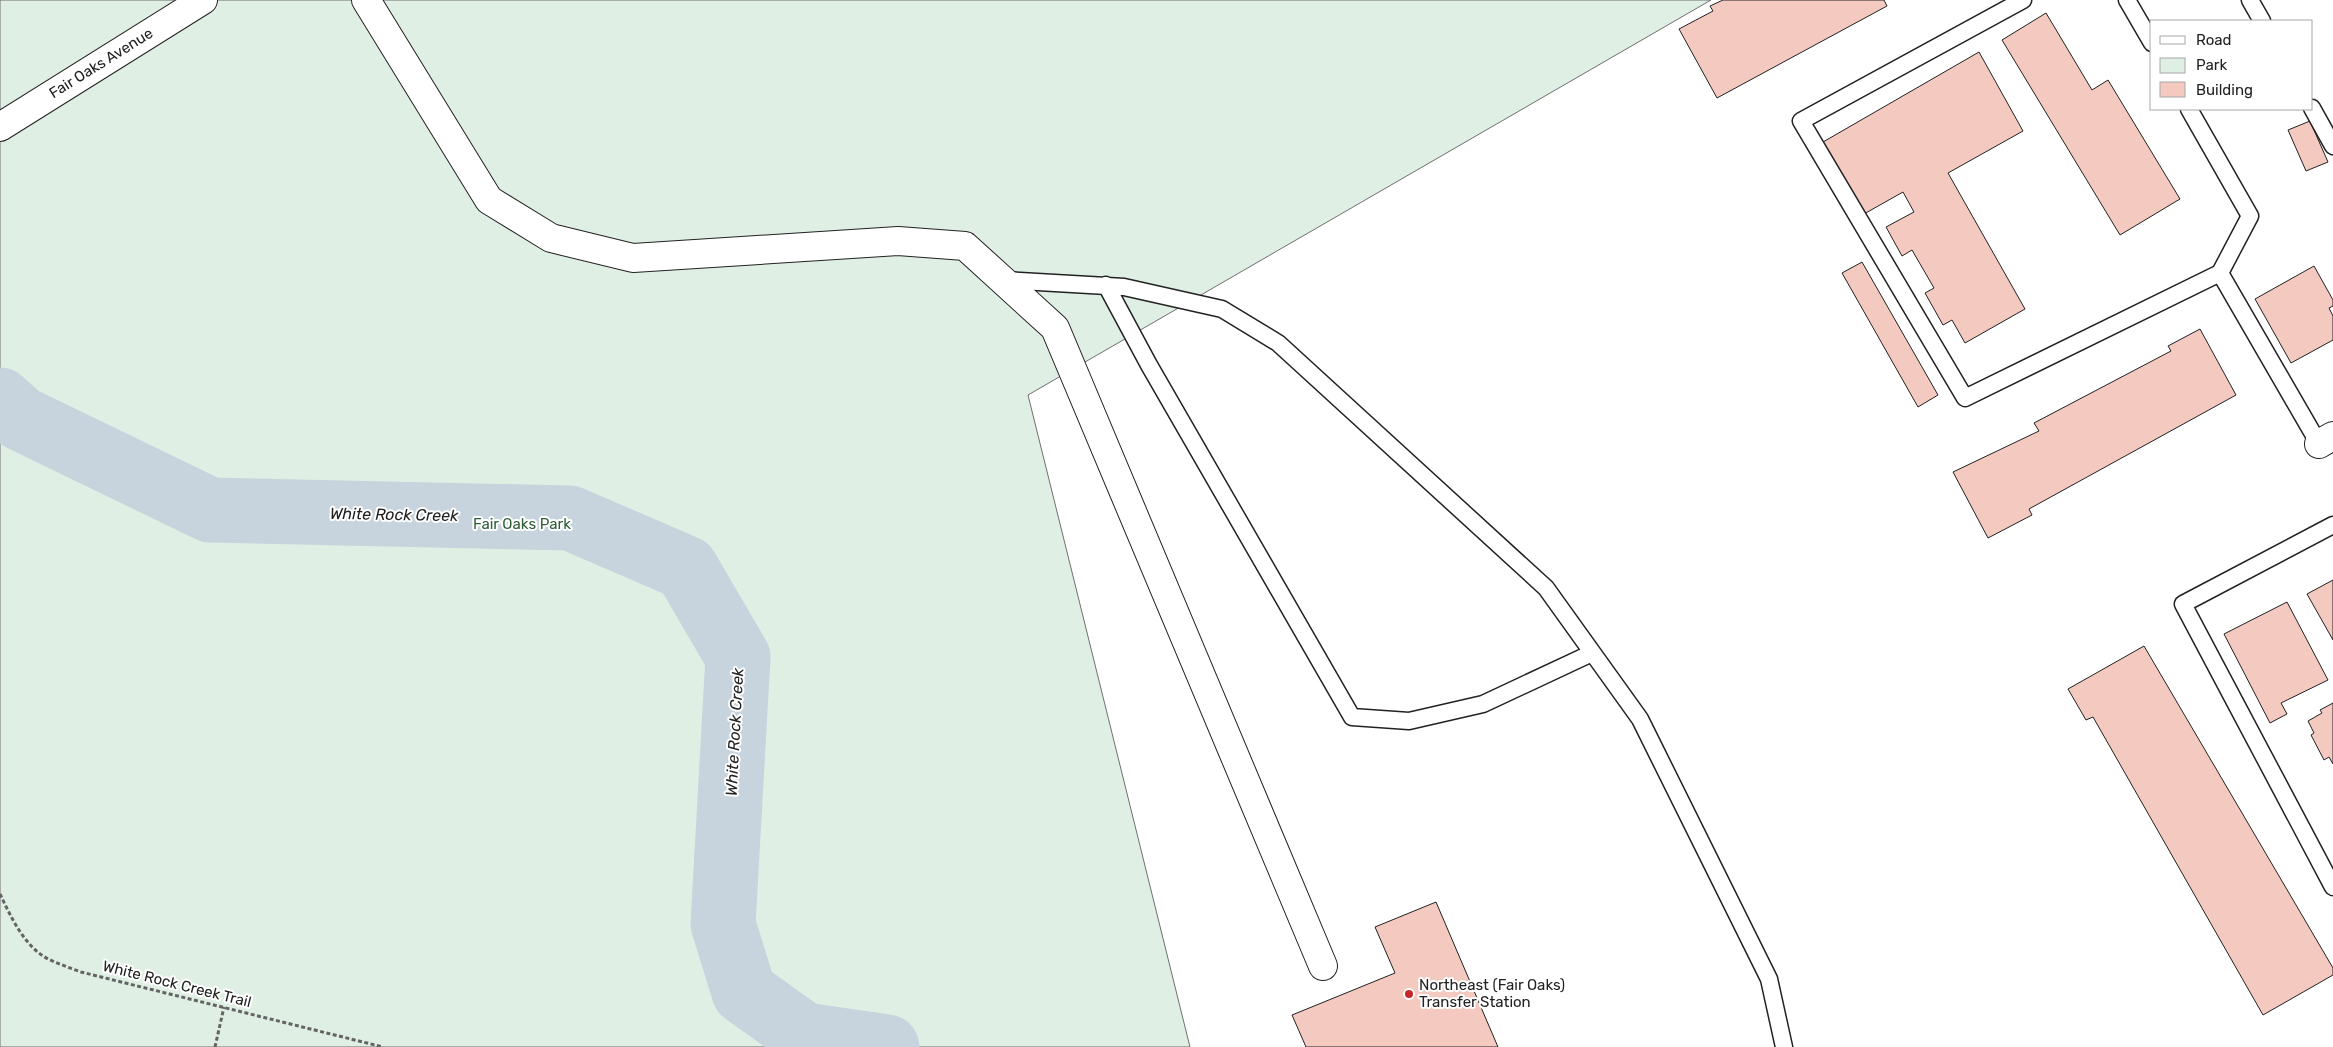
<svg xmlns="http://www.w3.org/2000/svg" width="2333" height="1047" font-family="Rubik,sans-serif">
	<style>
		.green { fill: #e0efe3; stroke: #6f6f6f }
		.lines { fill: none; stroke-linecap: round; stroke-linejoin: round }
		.river { stroke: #c7d3dd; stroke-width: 65 }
		.building { fill: #f3c9c0; stroke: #222 }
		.service-casing { stroke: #222; stroke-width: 19 }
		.minor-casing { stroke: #222; stroke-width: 30 }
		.secondary-casing { stroke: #222; stroke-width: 30 }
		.path { stroke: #646464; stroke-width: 3; stroke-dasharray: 4 2.5; stroke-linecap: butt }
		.service { stroke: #fff; stroke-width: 16 }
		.minor { stroke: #fff; stroke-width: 28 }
		.secondary { stroke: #fff; stroke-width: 28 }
		.poi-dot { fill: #c62828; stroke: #fff; stroke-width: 2 }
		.labels { text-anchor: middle; stroke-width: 4; stroke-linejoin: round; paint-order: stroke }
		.street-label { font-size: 15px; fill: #222; stroke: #fff }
		.park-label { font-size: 15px; fill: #2f5e38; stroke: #fff }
		.poi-label { font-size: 15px; fill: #222; stroke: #fff; text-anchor: start }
		.water-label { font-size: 16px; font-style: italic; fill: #222; stroke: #fff }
	</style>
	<rect width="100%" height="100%" fill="#fff"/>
	<path class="green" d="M 0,0 L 1711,0 L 1028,395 L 1190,1047 L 0,1047 Z"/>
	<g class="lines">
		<path class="river" d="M 0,400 L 20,418 L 210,510 L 570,518 L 686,568 L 738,657 L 723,924 L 744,992 L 804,1035 L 887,1047"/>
	</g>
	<path class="building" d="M 1723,0 L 1884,0 L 1887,6 L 1717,98 L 1679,29 L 1713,11 L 1710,6 Z
		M 2046,13 L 2092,90 L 2108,80 L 2180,199 L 2120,235 L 2002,40 Z
		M 1979,52 L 2023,131 L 1948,173 L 2025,309 L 1965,343 L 1952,320 L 1943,325 L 1925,293 L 1934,288 L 1912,250 L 1902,256 L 1886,227 L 1914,212 L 1903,192 L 1864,214 L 1823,142 Z
		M 2310,121 L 2328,162 L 2306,171 L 2288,130 Z
		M 1862,262 L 1938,395 L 1918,407 L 1842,273 Z
		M 2314,266 L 2333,300 L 2333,306 L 2329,308 L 2333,316 L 2333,340 L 2291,363 L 2255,299 Z
		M 2200,329 L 2236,395 L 2029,509 L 2032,515 L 1988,538 L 1953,472 L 2039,431 L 2034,423 L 2171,351 L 2168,346 Z
		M 2333,580 L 2333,640 L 2307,594 Z
		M 2287,602 L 2328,680 L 2281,703 L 2287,714 L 2270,723 L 2224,634 Z
		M 2144,646 L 2333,968 L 2333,975 L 2263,1015 L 2093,717 L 2086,720 L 2068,689 Z
		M 2333,703 L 2333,764 L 2329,757 L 2324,760 L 2311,735 L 2314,733 L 2308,721 L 2322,713 L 2320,710 Z
		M 1436,902 L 1498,1047 L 1306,1047 L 1292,1015 L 1395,973 L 1375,927 Z"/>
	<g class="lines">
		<g class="service-casing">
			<path id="service" d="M 2023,0 L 1801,121 L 1965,398 L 2220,273 L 2250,216 L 2189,109
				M 2127,0 L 2152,43
				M 2250,0 L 2262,21
				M 2312,108 L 2333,146
				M 2220,273 L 2319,444
				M 1003,280 L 1124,287 L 1222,309 L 1278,343 L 1546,588 L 1640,719 L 1769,979 L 1784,1047
				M 1106,285 L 1149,365 L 1352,717 L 1409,721 L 1483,704 L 1592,653
				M 2333,525 L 2183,604 L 2333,887"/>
		</g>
		<g class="minor-casing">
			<path id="minor" d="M 366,0 L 489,200 L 551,238 L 633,258 L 898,241 L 965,246 L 1055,328 L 1323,966
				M 2319,444 L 2333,436"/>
		</g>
		<g class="secondary-casing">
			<path id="secondary" d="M 0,127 L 203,0"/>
		</g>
		<path class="path" d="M 0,894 C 11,917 24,946 48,959 C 59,964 70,968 81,972 L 383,1047
			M 215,1047 L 224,1007"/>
		<use href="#service" class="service"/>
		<use href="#minor" class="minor"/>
		<use href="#secondary" class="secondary"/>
	</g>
	<circle class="poi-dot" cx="1409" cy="994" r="5"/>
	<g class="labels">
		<g class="street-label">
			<text transform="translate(101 63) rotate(-32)" y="5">Fair Oaks Avenue</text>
			<text transform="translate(177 984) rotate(14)" y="5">White Rock Creek Trail</text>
		</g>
		<g class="park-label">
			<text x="522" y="529">Fair Oaks Park</text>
		</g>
		<g class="poi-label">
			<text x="1419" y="990">Northeast (Fair Oaks)<tspan x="1419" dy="17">Transfer Station</tspan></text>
		</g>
		<g class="water-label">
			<text transform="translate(394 514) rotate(1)" y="6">White Rock Creek</text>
			<text transform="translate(734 732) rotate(-87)" y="6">White Rock Creek</text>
		</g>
	</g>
	<rect x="2150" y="20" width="162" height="90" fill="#ffffff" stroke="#a7a7a7"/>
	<rect x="2160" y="36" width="25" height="8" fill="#ffffff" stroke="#a7a7a7"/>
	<text x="2196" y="45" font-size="15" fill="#222222">Road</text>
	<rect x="2160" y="58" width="25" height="15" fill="#e0efe3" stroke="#a7a7a7"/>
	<text x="2196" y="70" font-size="15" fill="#222222">Park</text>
	<rect x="2160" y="82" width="25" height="15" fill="#f3c9c0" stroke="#a7a7a7"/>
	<text x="2196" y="95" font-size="15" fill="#222222">Building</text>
</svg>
